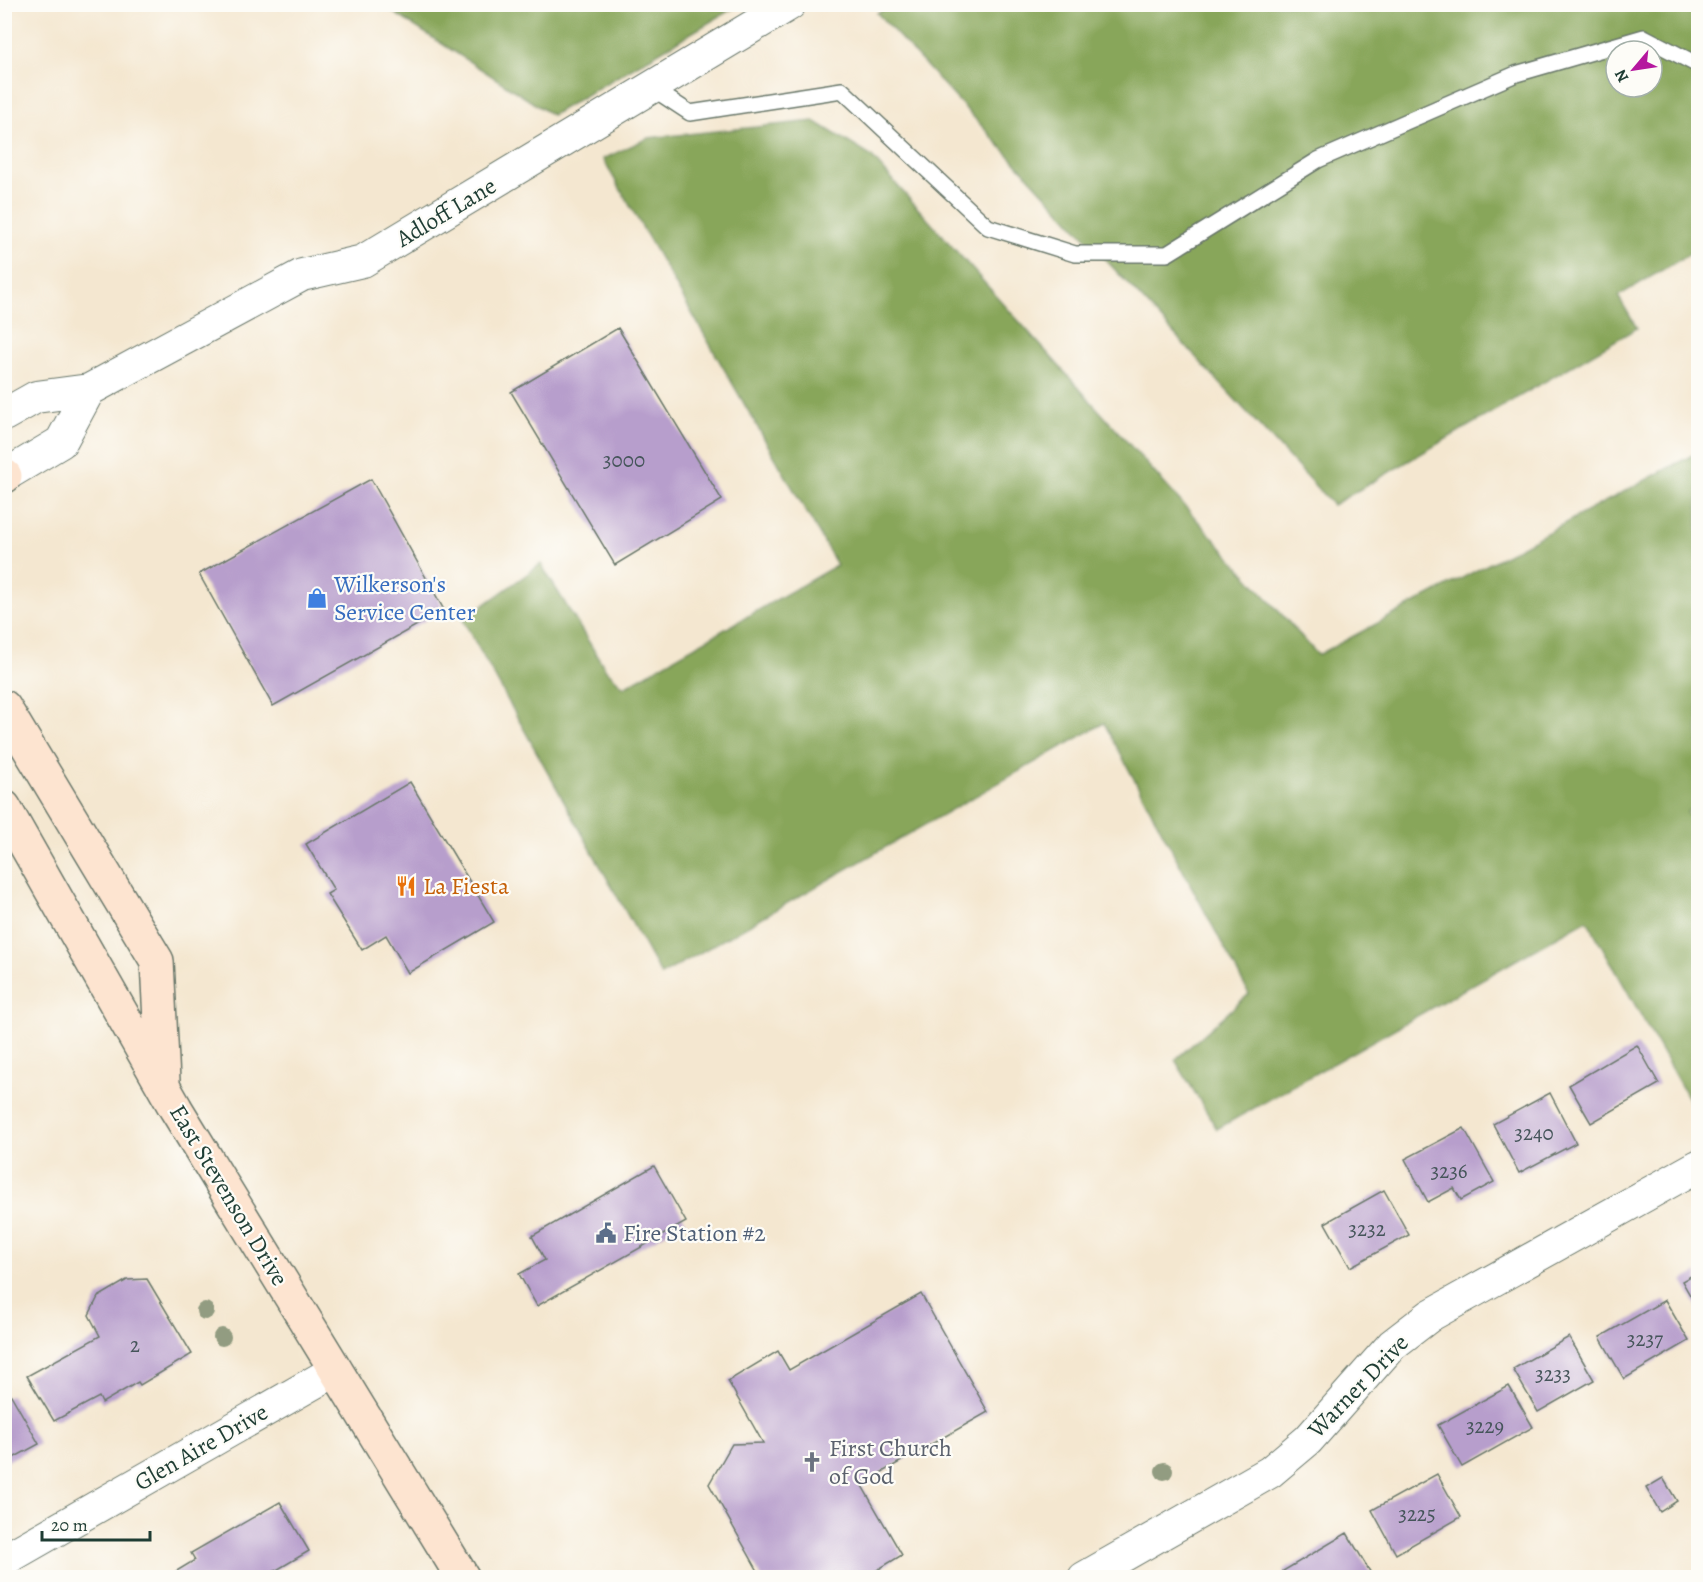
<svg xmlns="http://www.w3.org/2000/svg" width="1703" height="1582" font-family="Alegreya,serif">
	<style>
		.forest { fill: #88a65a; stroke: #547247; stroke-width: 1.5; fill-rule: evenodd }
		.building { fill: #b79ecc }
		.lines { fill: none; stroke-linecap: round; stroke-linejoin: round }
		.service-casing { stroke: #6a786b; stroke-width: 18 }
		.minor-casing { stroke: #6a786b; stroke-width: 34 }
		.secondary-casing { stroke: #6a786b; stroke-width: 36 }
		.service { stroke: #fff; stroke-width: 15 }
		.minor { stroke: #fff; stroke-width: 32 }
		.secondary { stroke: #fde4d0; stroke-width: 33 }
		.tree { fill: #929c81 }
		.labels { text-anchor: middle; stroke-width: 4.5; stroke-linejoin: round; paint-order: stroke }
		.number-label { font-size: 21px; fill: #45555a }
		.street-label { font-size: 24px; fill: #1f3d34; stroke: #fdfcf7 }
		.shop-label { font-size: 24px; fill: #366cbe; stroke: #fdfcf7; text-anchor: start }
		.food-label { font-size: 24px; fill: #c56008; stroke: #fdfcf7; text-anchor: start }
		.service-label { font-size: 24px; fill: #4e5e75; stroke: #fdfcf7; text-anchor: start }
		.worship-label { font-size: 24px; fill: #5b616d; stroke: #fdfcf7; text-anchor: start }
	</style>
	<rect width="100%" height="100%" fill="#fdfcf7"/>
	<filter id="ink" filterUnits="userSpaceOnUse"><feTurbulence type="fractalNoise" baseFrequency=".0167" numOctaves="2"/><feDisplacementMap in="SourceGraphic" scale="12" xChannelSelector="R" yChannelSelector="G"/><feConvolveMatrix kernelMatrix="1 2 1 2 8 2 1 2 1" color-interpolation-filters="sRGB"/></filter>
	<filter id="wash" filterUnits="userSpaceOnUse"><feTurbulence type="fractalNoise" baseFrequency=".008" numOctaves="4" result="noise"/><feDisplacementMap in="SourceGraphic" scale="24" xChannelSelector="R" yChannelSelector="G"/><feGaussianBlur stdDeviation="1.35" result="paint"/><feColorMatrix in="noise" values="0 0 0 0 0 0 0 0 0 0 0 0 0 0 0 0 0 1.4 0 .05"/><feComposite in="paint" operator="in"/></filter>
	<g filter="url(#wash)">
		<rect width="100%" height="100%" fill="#f4e7d0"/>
		<path class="forest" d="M 894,4 L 1698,5 L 1698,249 L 1618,296 L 1637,328 L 1333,505 L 877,13 ZM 1616,51 L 1652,51 L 1652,87 L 1616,87 Z
			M 382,5 L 382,4 L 739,5 L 552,115 Z
			M 814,121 L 871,156 L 1318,655 L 1698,452 L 1698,805 L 1687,812 L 1698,832 L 1698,1116 L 1587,920 L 1217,1129 L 1175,1060 L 1249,994 L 1104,723 L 661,975 L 463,620 L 541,564 L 606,670 L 624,687 L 837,565 L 603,159 L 648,138 Z"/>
		<g id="blocks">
			<path class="building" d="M 618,328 L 722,500 L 615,565 L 511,392 Z
				M 371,479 L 444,610 L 273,706 L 199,574 Z
				M 410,782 L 494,922 L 408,973 L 386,935 L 362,950 L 327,894 L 334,890 L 306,844 Z
				M 1637,1045 L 1659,1084 L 1591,1123 L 1569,1085 Z
				M 1550,1093 L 1576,1143 L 1519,1173 L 1493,1124 Z
				M 1464,1128 L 1494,1182 L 1461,1200 L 1454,1188 L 1428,1202 L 1405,1159 Z
				M 654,1166 L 686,1222 L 537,1306 L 519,1274 L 545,1260 L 532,1236 Z
				M 1384,1190 L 1409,1235 L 1350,1267 L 1325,1223 Z
				M 1698,1272 L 1698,1309 L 1682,1281 Z
				M 147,1279 L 192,1354 L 140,1385 L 138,1382 L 102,1403 L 99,1397 L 54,1421 L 27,1376 L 100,1336 L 89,1315 L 98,1297 L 127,1280 Z
				M 921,1294 L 988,1412 L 861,1484 L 902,1555 L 864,1578 L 762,1578 L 709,1484 L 732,1444 L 763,1443 L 728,1381 L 778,1351 L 789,1370 Z
				M 1665,1300 L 1689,1341 L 1624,1379 L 1600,1337 Z
				M 1569,1337 L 1594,1380 L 1538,1412 L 1513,1369 Z
				M 1509,1386 L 1533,1427 L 1462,1467 L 1438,1425 Z
				M 11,1395 L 39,1444 L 4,1463 L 4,1399 Z
				M 1437,1474 L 1461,1517 L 1396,1554 L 1372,1510 Z
				M 1663,1478 L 1677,1501 L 1660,1512 L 1646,1488 Z
				M 280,1502 L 309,1551 L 263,1578 L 165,1578 L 195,1560 L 191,1553 Z
				M 1347,1533 L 1372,1575 L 1367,1578 L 1286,1578 L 1283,1571 Z"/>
		</g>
	</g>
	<g filter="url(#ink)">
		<use href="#blocks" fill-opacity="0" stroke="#6a786b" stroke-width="1.5"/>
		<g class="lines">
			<g class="service-casing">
				<path id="service" d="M 652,88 L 690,113 L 842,90 L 988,227 L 1075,254 L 1167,254 L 1318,160 L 1516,74 L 1644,37 L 1698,65"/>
			</g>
			<g class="minor-casing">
				<path id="minor" d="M 4,415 L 36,397 L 89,390 L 302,275 L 363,261 L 790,4
					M 4,476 L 61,442 L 89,390
					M 4,1560 L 336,1370
					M 1084,1578 L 1270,1472 L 1308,1440 L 1392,1345 L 1431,1315 L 1698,1166"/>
			</g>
			<g class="secondary-casing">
				<path id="secondary" d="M 4,476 L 5,476
					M 4,707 L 157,961 L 163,1081
					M 4,807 L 176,1109 L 463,1578"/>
			</g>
			<use href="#service" class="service"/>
			<use href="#minor" class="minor"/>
			<use href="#secondary" class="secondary"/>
		</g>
		<g class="tree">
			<circle cx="205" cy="1311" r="9"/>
			<circle cx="222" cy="1337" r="9"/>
			<circle cx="1164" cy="1471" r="9"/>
		</g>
	</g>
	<defs>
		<g id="shop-bare" transform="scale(1.62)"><path d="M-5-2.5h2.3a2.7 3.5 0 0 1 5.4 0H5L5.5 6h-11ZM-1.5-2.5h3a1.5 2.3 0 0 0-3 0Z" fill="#3f7fe0" stroke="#fdfcf7" stroke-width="2.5" paint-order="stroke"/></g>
		<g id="restaurant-bare" transform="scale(1.62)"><path d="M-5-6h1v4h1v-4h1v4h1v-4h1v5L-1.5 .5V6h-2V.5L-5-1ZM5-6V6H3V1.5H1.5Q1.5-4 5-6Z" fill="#e8710a" stroke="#fdfcf7" stroke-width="2.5" paint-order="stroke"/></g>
		<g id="civic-bare" transform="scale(1.62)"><path d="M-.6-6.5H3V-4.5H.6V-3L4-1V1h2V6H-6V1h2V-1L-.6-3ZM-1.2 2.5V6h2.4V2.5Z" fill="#5c6f8a" stroke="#fdfcf7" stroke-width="2.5" paint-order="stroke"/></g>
		<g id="church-bare" transform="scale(1.62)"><path d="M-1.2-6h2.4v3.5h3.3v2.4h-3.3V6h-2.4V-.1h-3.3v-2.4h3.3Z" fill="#6b7280" stroke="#fdfcf7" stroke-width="2.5" paint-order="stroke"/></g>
	</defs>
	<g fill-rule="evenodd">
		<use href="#shop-bare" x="317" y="598"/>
		<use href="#restaurant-bare" x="406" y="886"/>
		<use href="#civic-bare" x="606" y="1233"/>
		<use href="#church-bare" x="812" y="1462"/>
	</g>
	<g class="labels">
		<g class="number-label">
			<text x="624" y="467">3000</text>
			<text x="1534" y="1140">3240</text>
			<text x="1449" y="1178">3236</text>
			<text x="1367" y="1236">3232</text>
			<text x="1645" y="1346">3237</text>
			<text x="135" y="1352">2</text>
			<text x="1553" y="1381">3233</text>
			<text x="1485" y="1433">3229</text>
			<text x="1417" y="1521">3225</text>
		</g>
		<g class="street-label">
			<text transform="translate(446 212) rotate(-31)" y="8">Adloff Lane</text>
			<text transform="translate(229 1195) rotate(59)" y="8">East Stevenson Drive</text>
			<text transform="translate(1358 1386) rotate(-46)" y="8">Warner Drive</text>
			<text transform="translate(201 1447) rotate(-30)" y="8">Glen Aire Drive</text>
		</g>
		<g class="shop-label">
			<text x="334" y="592">Wilkerson's<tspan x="334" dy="28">Service Center</tspan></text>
		</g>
		<g class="food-label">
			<text x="423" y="894">La Fiesta</text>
		</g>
		<g class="service-label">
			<text x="623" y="1241">Fire Station #2</text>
		</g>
		<g class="worship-label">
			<text x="829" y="1456">First Church<tspan x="829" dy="28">of God</tspan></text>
		</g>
	</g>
	<rect width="1703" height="1582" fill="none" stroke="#fdfcf7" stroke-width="24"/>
	<g transform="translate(1634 69) rotate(241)"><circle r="28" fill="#fdfcf7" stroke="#a4b0a9" stroke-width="1.5"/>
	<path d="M0-4.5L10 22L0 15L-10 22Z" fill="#b5179e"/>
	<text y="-9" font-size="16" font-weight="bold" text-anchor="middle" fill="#1f3d34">N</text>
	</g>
	<path d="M42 1531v9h108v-9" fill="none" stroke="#1f3d34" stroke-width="3"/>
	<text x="51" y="1531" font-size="18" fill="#1f3d34" stroke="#fdfcf7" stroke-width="4.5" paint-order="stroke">20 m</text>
</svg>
